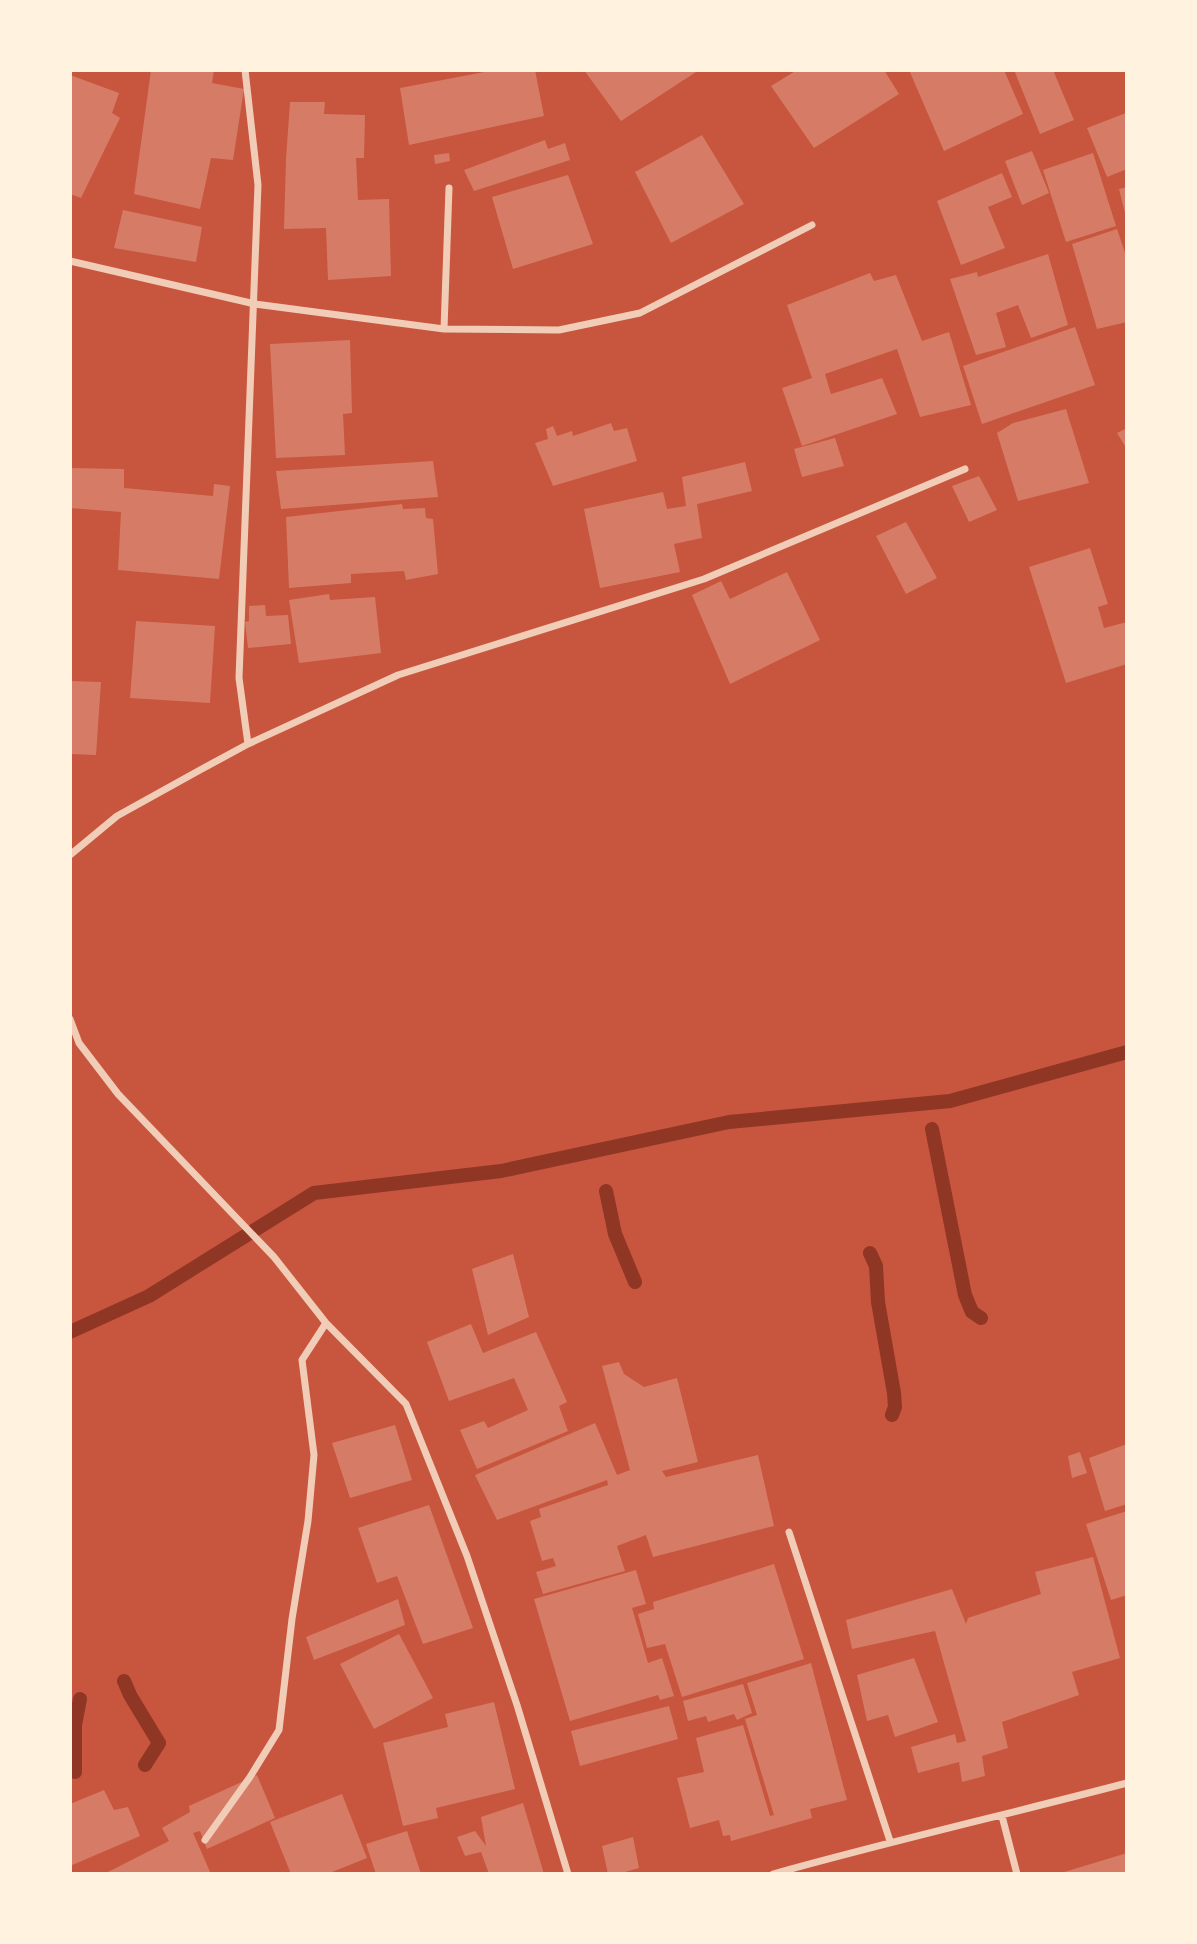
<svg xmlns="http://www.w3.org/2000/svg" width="1197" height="1944" font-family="Barlow,sans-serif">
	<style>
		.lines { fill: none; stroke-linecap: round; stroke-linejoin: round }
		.stream { stroke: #8f3625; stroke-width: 14 }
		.building { fill: #d67c66 }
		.minor { stroke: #f1ccb7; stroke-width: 7 }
	</style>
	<rect width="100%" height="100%" fill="#c8553d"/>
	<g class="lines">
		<path class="stream" d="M 932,1129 L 965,1295 L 972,1312 L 981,1318
			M 606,1191 L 615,1234 L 635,1282
			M 870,1253 L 876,1266 L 878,1302 L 894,1393 L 895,1407 L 892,1415
			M 70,1332 L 149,1296 L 314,1193 L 501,1171 L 729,1122 L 950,1101 L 1127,1052
			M 124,1681 L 130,1695 L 159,1743 L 145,1765
			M 75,1772 L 75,1725 L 80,1699"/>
	</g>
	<path class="building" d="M 151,70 L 214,70 L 212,83 L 244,89 L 233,160 L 211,158 L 200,209 L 134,194 Z
		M 495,70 L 535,70 L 544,116 L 409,145 L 400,88 Z
		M 584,70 L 699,70 L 621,121 Z
		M 797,70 L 884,70 L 899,94 L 814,148 L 771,86 Z
		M 909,70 L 1004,70 L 1023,114 L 944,151 Z
		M 1014,70 L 1053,70 L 1074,120 L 1040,134 Z
		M 70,75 L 119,93 L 112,113 L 120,118 L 81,198 L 70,194 Z
		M 290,102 L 325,102 L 324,114 L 365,115 L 364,158 L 356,158 L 358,200 L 389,199 L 391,276 L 328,280 L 326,228 L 284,229 L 286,159 Z
		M 1126,113 L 1127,169 L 1107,177 L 1087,128 Z
		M 702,135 L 744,204 L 671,243 L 635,172 Z
		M 545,140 L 548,149 L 565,143 L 570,160 L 474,191 L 464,170 Z
		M 1032,151 L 1049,193 L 1022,205 L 1005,161 Z
		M 449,153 L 450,161 L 435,164 L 434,155 Z
		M 1093,153 L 1116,226 L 1066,242 L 1043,170 Z
		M 1002,173 L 1012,197 L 988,207 L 1005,248 L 961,265 L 937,201 Z
		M 568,175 L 593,244 L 513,269 L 492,197 Z
		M 1127,187 L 1127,217 L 1126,217 L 1119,189 Z
		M 123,210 L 202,227 L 196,262 L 114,248 Z
		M 1117,229 L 1127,259 L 1127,304 L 1125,304 L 1127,322 L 1097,329 L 1072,244 Z
		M 1048,254 L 1068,325 L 1031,338 L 1018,305 L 996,313 L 1006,347 L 976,355 L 950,279 L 977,272 L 978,277 Z
		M 870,273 L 874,281 L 896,275 L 922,341 L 949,332 L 971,405 L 920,417 L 897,349 L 825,374 L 831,394 L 882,378 L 897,414 L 802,446 L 782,388 L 812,378 L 787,305 Z
		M 1075,327 L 1095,385 L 982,424 L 963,366 Z
		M 350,340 L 352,413 L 343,414 L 345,455 L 276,458 L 270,344 Z
		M 1066,409 L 1089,483 L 1018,501 L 997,433 L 1013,423 Z
		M 611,423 L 614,431 L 627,428 L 637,461 L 553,486 L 535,443 L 548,439 L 546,429 L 553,426 L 557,436 L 572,431 L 573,436 Z
		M 1127,428 L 1127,449 L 1117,433 Z
		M 835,438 L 844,466 L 802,477 L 794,449 Z
		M 433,461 L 438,497 L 281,509 L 276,471 Z
		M 745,462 L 752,491 L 697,504 L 702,538 L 674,544 L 680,572 L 600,588 L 584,509 L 663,492 L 667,509 L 686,506 L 682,477 Z
		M 70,468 L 124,469 L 124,488 L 213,496 L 214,484 L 230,486 L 219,579 L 118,570 L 121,512 L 70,508 Z
		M 979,476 L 997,510 L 969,522 L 952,486 Z
		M 402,504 L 403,509 L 425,508 L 426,518 L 433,519 L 438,574 L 406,580 L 404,571 L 351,574 L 351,583 L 289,588 L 286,517 Z
		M 906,522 L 937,578 L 906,594 L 876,536 Z
		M 1090,548 L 1108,604 L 1098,607 L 1104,628 L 1127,622 L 1127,664 L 1066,683 L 1029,567 Z
		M 787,572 L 820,640 L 730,684 L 692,595 L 721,581 L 730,599 Z
		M 329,594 L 330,600 L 375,597 L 381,653 L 299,663 L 289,600 Z
		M 265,605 L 266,616 L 288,615 L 291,644 L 248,648 L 245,622 L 249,621 L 249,606 Z
		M 136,621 L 215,626 L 210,703 L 130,698 Z
		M 70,681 L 101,682 L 96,755 L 70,754 Z
		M 513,1254 L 529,1317 L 488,1335 L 472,1269 Z
		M 471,1324 L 483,1353 L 536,1332 L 567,1402 L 559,1406 L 568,1431 L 477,1469 L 460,1430 L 484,1421 L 488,1428 L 528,1410 L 514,1378 L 449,1401 L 427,1342 Z
		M 619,1362 L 624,1374 L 644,1387 L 677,1378 L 698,1462 L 662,1471 L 666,1477 L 758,1455 L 774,1526 L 653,1557 L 646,1535 L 617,1546 L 625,1571 L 543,1594 L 536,1572 L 556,1566 L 553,1558 L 542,1561 L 530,1521 L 541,1517 L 539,1509 L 608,1485 L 607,1480 L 497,1520 L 475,1475 L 595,1423 L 617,1475 L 630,1470 L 602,1366 Z
		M 395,1425 L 412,1480 L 350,1498 L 332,1443 Z
		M 1127,1444 L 1127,1504 L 1105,1511 L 1089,1458 Z
		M 1080,1452 L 1087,1473 L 1072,1478 L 1068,1456 Z
		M 429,1505 L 473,1628 L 423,1644 L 397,1576 L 377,1583 L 358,1528 Z
		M 1127,1511 L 1127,1595 L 1111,1600 L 1086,1524 Z
		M 1093,1557 L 1120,1658 L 1072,1672 L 1079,1695 L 1002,1722 L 1008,1748 L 982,1756 L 985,1776 L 962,1782 L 959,1762 L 918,1773 L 911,1747 L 955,1734 L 957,1743 L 966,1741 L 935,1631 L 852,1649 L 846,1620 L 952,1589 L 966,1624 L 968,1618 L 1041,1594 L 1035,1572 Z
		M 774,1564 L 804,1659 L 682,1697 L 665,1644 L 647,1648 L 638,1614 L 654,1609 L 653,1602 Z
		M 636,1570 L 646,1604 L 632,1608 L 648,1663 L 662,1658 L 674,1696 L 660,1700 L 658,1695 L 570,1721 L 534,1599 Z
		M 398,1599 L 405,1625 L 314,1660 L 306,1637 Z
		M 399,1634 L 433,1698 L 374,1729 L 340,1664 Z
		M 914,1658 L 938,1722 L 895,1737 L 888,1715 L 867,1721 L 857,1675 Z
		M 811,1663 L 847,1800 L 810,1809 L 812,1818 L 731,1841 L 730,1835 L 723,1836 L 719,1820 L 690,1828 L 677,1778 L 704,1772 L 696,1738 L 743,1725 L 770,1816 L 774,1815 L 745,1719 L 757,1715 L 747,1683 Z
		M 743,1684 L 752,1713 L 737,1720 L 734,1714 L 708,1722 L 706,1716 L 688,1721 L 683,1701 Z
		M 494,1702 L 515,1789 L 436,1808 L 438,1818 L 403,1826 L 383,1743 L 448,1727 L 445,1714 Z
		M 669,1706 L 678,1739 L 580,1766 L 571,1731 Z
		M 257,1775 L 275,1818 L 207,1849 L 200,1831 L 193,1833 L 211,1874 L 104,1874 L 169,1841 L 162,1828 L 190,1812 L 189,1806 Z
		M 104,1790 L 114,1810 L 128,1807 L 140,1836 L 70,1866 L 70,1804 Z
		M 342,1794 L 367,1858 L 327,1874 L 291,1874 L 270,1822 Z
		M 523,1803 L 544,1874 L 489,1874 L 481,1852 L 465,1856 L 457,1837 L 475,1831 L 486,1846 L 481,1817 Z
		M 407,1831 L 421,1874 L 376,1874 L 366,1844 Z
		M 633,1837 L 639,1868 L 618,1874 L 608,1874 L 602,1846 Z
		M 1127,1853 L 1127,1874 L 1061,1874 L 1061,1873 Z"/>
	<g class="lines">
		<path class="minor" d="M 245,70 L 258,185 L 239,678 L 248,744
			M 70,261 L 255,304 L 444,329 L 559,330 L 640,313 L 812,225
			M 444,329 L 449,188
			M 70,855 L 117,816 L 200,770 L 248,744 L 398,675 L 704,579 L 965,469
			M 70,1019 L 79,1043 L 118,1094 L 274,1257 L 326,1323 L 406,1404 L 467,1556 L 517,1705 L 568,1874
			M 789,1532 L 890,1841
			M 1002,1816 L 1017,1874
			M 205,1840 L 250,1777 L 279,1730 L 292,1619 L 308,1521 L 314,1455 L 302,1360 L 326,1323
			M 773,1874 C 891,1841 1009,1814 1127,1783"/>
	</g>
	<rect width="1197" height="1944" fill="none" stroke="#fff3e0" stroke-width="144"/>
</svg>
